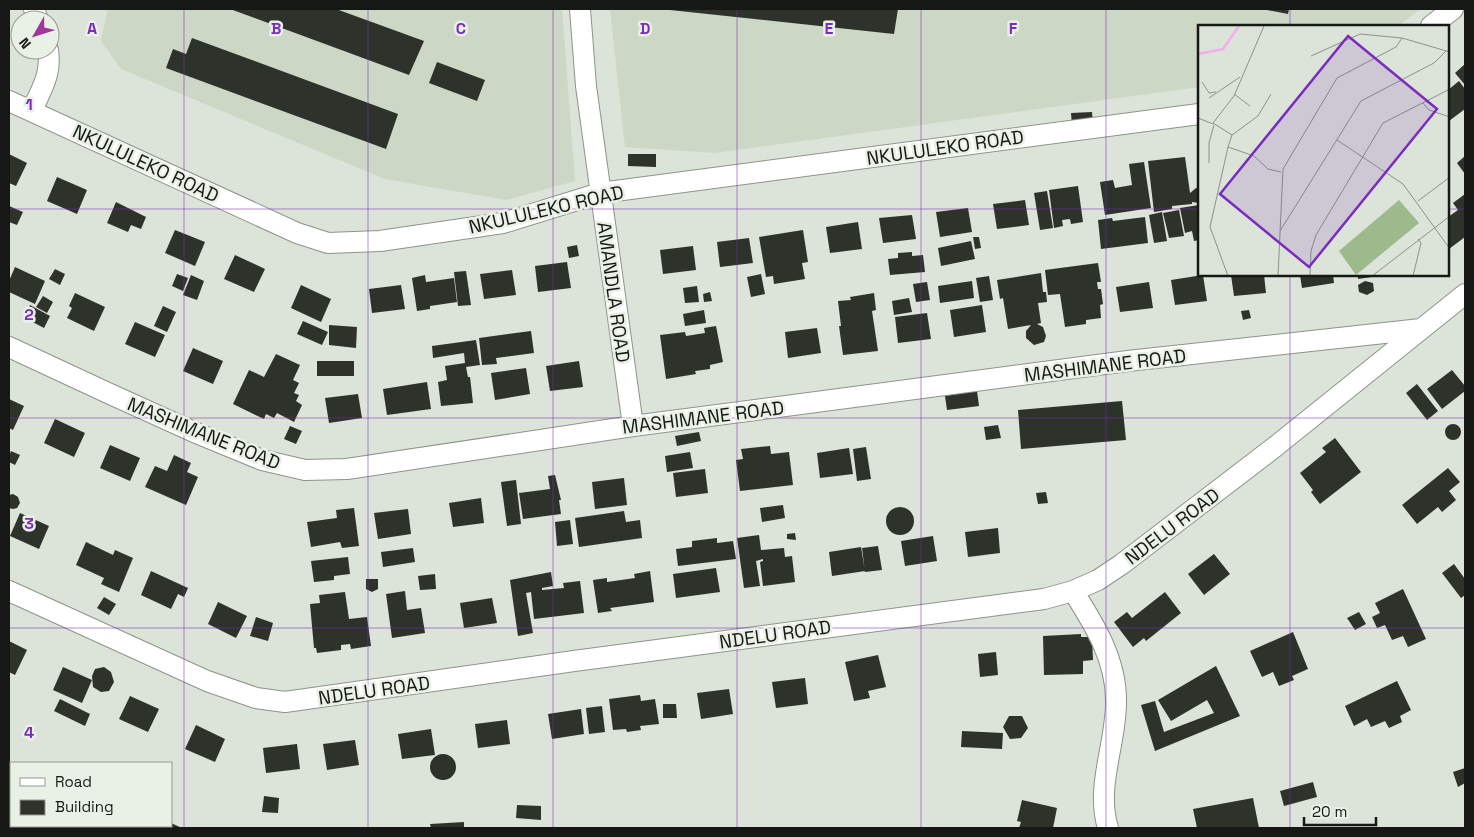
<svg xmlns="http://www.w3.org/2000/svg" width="1474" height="837" font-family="'Space Grotesk',sans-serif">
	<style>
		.built { fill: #ccd7c6 }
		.building { fill: #2d322a }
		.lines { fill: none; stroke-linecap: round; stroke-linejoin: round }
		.street-casing { stroke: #8d948a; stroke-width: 22 }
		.street { stroke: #fff; stroke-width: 20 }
		.grid { fill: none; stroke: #7b2cbf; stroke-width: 1; stroke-opacity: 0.55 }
		.labels { text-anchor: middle; stroke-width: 5; stroke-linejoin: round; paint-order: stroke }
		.street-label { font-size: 19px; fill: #161815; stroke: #e9f0e5 }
		.inset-river { fill: none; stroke: #f3afeb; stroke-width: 2.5 }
		.inset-road { fill: none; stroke: #8d928a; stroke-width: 1 }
		.view { fill: #7b2cbf; fill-opacity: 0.15; stroke: #7b2cbf; stroke-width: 2.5 }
		.inset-edge { fill: none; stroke: #161815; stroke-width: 2.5 }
		.grid-label { font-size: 16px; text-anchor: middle; font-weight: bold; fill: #7b2cbf; stroke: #e9f0e5; stroke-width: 5; stroke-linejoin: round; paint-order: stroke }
	</style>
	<rect width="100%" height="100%" fill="#dce3d8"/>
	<path class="built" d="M 108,9 L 562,9 L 575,181 L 506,200 L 385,179 L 121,69 L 101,41 Z
		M 610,9 L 1420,9 L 1398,26 L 1199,26 L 1199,87 L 714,153 L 625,147 Z"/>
	<path class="building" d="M 230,9 L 336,9 L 424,41 L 409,75 Z
		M 670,9 L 898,9 L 894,34 L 670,10 Z
		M 1262,9 L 1289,9 L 1288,14 Z
		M 192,38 L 398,114 L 386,149 L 166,68 L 173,49 L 186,54 Z
		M 437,62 L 485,80 L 477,101 L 429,83 Z
		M 1465,64 L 1465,85 L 1455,73 Z
		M 1459,81 L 1465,89 L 1465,109 L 1449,121 L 1448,90 Z
		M 1092,112 L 1093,125 L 1072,126 L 1071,113 Z
		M 9,154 L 27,163 L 16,186 L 9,183 Z
		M 628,154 L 656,154 L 656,167 L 628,166 Z
		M 1465,156 L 1465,174 L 1457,163 Z
		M 1185,157 L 1190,193 L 1196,188 L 1199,189 L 1199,203 L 1192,202 L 1192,204 L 1172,206 L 1172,209 L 1154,212 L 1148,161 Z
		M 1144,162 L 1151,208 L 1105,215 L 1100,182 L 1113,180 L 1115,188 L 1132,185 L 1129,164 Z
		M 57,177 L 87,190 L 77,214 L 47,201 Z
		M 1078,186 L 1083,222 L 1071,224 L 1070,219 L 1062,220 L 1063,226 L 1054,228 L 1049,190 Z
		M 1047,191 L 1053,228 L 1040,230 L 1034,193 Z
		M 1465,194 L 1465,237 L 1449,249 L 1448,217 L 1458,210 L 1453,203 Z
		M 1025,200 L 1029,225 L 997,229 L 993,204 Z
		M 116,202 L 146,217 L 141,229 L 131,225 L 128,232 L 107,223 Z
		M 1199,205 L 1199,240 L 1194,241 L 1192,231 L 1185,233 L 1180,208 Z
		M 9,206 L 23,212 L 17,225 L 9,222 Z
		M 968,208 L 972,232 L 940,237 L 936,212 Z
		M 1179,210 L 1184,236 L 1169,238 L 1163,213 Z
		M 1162,212 L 1167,241 L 1154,243 L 1149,215 Z
		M 912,215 L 916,239 L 883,243 L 879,218 Z
		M 1145,217 L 1148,243 L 1101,249 L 1098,220 L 1112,218 L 1113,221 Z
		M 858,222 L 862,249 L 830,253 L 826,227 Z
		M 175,230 L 205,242 L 195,266 L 165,253 Z
		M 803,230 L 808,262 L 802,263 L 805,279 L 774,284 L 773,276 L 766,277 L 759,237 Z
		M 973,237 L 979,237 L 981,248 L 975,249 Z
		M 749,238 L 753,263 L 720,267 L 717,242 Z
		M 971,241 L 975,259 L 941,266 L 938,248 Z
		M 577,245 L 579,256 L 569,258 L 567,247 Z
		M 693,246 L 696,270 L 663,274 L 660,250 Z
		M 912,252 L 912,256 L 923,255 L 925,272 L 890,275 L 888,259 L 898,258 L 898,253 Z
		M 235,255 L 265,269 L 254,292 L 224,279 Z
		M 567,262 L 571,288 L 538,292 L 535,266 Z
		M 1098,263 L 1101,282 L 1097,282 L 1098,289 L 1101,289 L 1103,304 L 1100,305 L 1101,318 L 1086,320 L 1086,324 L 1065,327 L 1060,294 L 1048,295 L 1045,270 Z
		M 15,267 L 45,281 L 35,304 L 9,292 L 9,281 Z
		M 55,269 L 65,274 L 60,285 L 49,279 Z
		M 512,270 L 516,295 L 484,299 L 480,274 Z
		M 466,271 L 471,305 L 458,306 L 454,272 Z
		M 1041,273 L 1043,292 L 1046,292 L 1047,302 L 1038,303 L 1041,323 L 1037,324 L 1043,327 L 1046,336 L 1044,342 L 1034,345 L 1026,338 L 1026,331 L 1031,325 L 1008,329 L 1003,298 L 1000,299 L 997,280 Z
		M 177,274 L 188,278 L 183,291 L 172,286 Z
		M 761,274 L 765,294 L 751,297 L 747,277 Z
		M 191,275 L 204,281 L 197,300 L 183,295 Z
		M 425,275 L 426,282 L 454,278 L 457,302 L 430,306 L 430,309 L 417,311 L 412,278 Z
		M 1203,275 L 1207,301 L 1175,305 L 1171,280 Z
		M 1231,275 L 1264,275 L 1266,293 L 1234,296 Z
		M 1300,275 L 1333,275 L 1334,283 L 1302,288 Z
		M 1358,275 L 1379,275 L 1379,276 L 1358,279 Z
		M 989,276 L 993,300 L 980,302 L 976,278 Z
		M 972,281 L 974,298 L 940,303 L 938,286 Z
		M 1365,281 L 1373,283 L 1374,291 L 1367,295 L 1359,292 L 1358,285 Z
		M 927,282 L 930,300 L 916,302 L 913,284 Z
		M 1149,282 L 1153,308 L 1120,312 L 1116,287 Z
		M 301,285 L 331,299 L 321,322 L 291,308 Z
		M 401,285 L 405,309 L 372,313 L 369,289 Z
		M 697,286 L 699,302 L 685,303 L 683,288 Z
		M 710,292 L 712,301 L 704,302 L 703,294 Z
		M 75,293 L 105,307 L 94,331 L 67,318 L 72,308 L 69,306 Z
		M 874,293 L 876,310 L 872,311 L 878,351 L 843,355 L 839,326 L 841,326 L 838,301 L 851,300 L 850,297 Z
		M 43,296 L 53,302 L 47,313 L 36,307 Z
		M 909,298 L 912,312 L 894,315 L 892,301 Z
		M 30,305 L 50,316 L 44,328 L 23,317 Z
		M 982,305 L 986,332 L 954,337 L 950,310 Z
		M 163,306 L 176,312 L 167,332 L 154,326 Z
		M 704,310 L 706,323 L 685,326 L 683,314 Z
		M 1249,310 L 1251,318 L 1243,320 L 1241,311 Z
		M 927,313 L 931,339 L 898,343 L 895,317 Z
		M 303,321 L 328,332 L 322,345 L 297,334 Z
		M 135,322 L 165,335 L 155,357 L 125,344 Z
		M 329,325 L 357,327 L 356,348 L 329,345 Z
		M 716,326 L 723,362 L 710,365 L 710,369 L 695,371 L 696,374 L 666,379 L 660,335 L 685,332 L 686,336 L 705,333 L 704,328 Z
		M 817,328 L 821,353 L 788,358 L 785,332 Z
		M 531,331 L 534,353 L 496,358 L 497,364 L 482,365 L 479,338 Z
		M 476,340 L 480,365 L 466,367 L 468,377 L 470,377 L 473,403 L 441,406 L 438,382 L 447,380 L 445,366 L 465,363 L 464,353 L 433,358 L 432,346 Z
		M 193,348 L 223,361 L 213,384 L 183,371 Z
		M 276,354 L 300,365 L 293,380 L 299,383 L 294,393 L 299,395 L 296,401 L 302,405 L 294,422 L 277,413 L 274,418 L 266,414 L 264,419 L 233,404 L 249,370 L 264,377 Z
		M 317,361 L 354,361 L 354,376 L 317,376 Z
		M 579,361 L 583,387 L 550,391 L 546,366 Z
		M 526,368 L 530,394 L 495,400 L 491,373 Z
		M 1452,370 L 1465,386 L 1465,391 L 1442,409 L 1427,389 Z
		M 427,382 L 431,409 L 387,415 L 383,389 Z
		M 1417,384 L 1438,411 L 1427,420 L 1406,393 Z
		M 977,391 L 979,406 L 947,410 L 945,396 Z
		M 358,394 L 362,418 L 329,423 L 325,398 Z
		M 9,399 L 24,406 L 13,430 L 9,428 Z
		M 1122,401 L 1126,440 L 1021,449 L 1018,410 Z
		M 55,419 L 85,433 L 74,457 L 44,443 Z
		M1445 432a8 8 0 1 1 16 0a8 8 0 1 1-16 0Z
		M 998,425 L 1001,438 L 986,440 L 984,427 Z
		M 290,426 L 302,431 L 296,444 L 284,439 Z
		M 699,432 L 701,441 L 677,446 L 675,436 Z
		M 1335,438 L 1361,472 L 1320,504 L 1311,492 L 1313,490 L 1300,473 L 1326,452 L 1322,448 Z
		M 110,445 L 140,458 L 130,481 L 100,468 Z
		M 770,446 L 771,454 L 789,452 L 793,485 L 740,491 L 736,460 L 743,459 L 741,449 Z
		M 866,447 L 871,479 L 857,481 L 853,449 Z
		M 849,448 L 853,474 L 820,478 L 817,453 Z
		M 11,451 L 20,455 L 15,465 L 9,462 L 9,456 Z
		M 690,452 L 693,468 L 667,472 L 665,456 Z
		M 174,455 L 191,463 L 187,472 L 198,477 L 186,505 L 145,487 L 155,466 L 167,471 Z
		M 1448,468 L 1460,482 L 1449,491 L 1456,500 L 1442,512 L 1438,507 L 1417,524 L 1402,505 Z
		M 705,469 L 708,493 L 676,497 L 673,473 Z
		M 555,475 L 561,500 L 559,500 L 561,514 L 523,519 L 519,493 L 550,489 L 548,476 Z
		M 624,478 L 627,505 L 595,509 L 592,482 Z
		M 516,480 L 521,524 L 507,526 L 501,482 Z
		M 1046,492 L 1048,503 L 1038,504 L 1036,493 Z
		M 13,494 L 18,497 L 20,503 L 17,508 L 13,509 L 9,508 L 9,495 Z
		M 481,498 L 484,523 L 453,527 L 449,503 Z
		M 783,505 L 785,518 L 762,522 L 760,508 Z
		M886 521a14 14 0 1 1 28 0a14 14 0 1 1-28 0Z
		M 354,508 L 359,546 L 342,548 L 340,542 L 311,547 L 307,522 L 337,518 L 336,510 Z
		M 408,509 L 411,534 L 378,539 L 374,513 Z
		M 624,511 L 626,522 L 640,520 L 642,538 L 579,547 L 575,518 Z
		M 20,513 L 49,526 L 39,549 L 10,536 Z
		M 570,520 L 573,544 L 557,546 L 555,522 Z
		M 998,528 L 1000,553 L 968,557 L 965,532 Z
		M 795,533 L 796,540 L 787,539 L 787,534 Z
		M 759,535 L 761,550 L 784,548 L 785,557 L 792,556 L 795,582 L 763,586 L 760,562 L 763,561 L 763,559 L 756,561 L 760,586 L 744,588 L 737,538 Z
		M 933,536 L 937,561 L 905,566 L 901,541 Z
		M 717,538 L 717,543 L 733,541 L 736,559 L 678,566 L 676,549 L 692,547 L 692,541 Z
		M 86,542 L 113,555 L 115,550 L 133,558 L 119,592 L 101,584 L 104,578 L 76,565 Z
		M 878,546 L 882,570 L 865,572 L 862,548 Z
		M 861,547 L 865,571 L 832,576 L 829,552 Z
		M 413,548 L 415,562 L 383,567 L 381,552 Z
		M 1214,554 L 1230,574 L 1204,595 L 1188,574 Z
		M 348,557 L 350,574 L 334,576 L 334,580 L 314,582 L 311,561 Z
		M 1454,564 L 1465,579 L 1465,595 L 1461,598 L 1442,573 Z
		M 716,568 L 720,592 L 676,598 L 673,574 Z
		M 151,571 L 188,588 L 184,597 L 178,594 L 171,609 L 141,595 Z
		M 650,571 L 654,602 L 610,608 L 612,611 L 598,613 L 593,580 L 607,578 L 607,582 L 635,578 L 634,574 Z
		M 551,572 L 553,586 L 542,588 L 542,590 L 564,588 L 563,583 L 580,581 L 584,613 L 534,619 L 531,592 L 526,593 L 533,633 L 518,636 L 510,580 Z
		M 435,574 L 436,589 L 420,590 L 418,576 Z
		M 366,579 L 378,579 L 378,589 L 372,592 L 366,589 Z
		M 1403,589 L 1426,639 L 1408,647 L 1403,636 L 1392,640 L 1385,625 L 1377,628 L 1372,617 L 1380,613 L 1375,603 Z
		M 405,591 L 407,610 L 421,608 L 425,633 L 392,638 L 386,594 Z
		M 345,592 L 349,619 L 367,617 L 371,646 L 351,649 L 350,644 L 341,645 L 341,650 L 317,653 L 316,648 L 314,648 L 310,604 L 320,603 L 319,595 Z
		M 1165,592 L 1181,613 L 1146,641 L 1144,638 L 1133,647 L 1114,622 L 1127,612 L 1132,618 Z
		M 104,597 L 116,604 L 109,615 L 97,608 Z
		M 492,598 L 497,623 L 464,628 L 460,603 Z
		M 218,602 L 247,616 L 236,638 L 208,624 Z
		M 1359,612 L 1366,624 L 1355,630 L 1347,618 Z
		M 256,617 L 273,623 L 268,641 L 250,636 Z
		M 1293,632 L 1308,669 L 1292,676 L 1294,680 L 1279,686 L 1273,672 L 1262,677 L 1250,651 Z
		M 1081,634 L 1081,637 L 1092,637 L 1093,660 L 1083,661 L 1083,674 L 1044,675 L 1043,636 Z
		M 9,641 L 27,650 L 15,675 L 9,672 Z
		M 996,652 L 998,675 L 980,677 L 978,654 Z
		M 878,655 L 886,687 L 868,691 L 870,698 L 854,701 L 845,662 Z
		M 1216,666 L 1240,716 L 1155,751 L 1141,705 L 1155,701 L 1164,732 L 1214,713 L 1207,700 L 1171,721 L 1158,700 Z
		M 63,667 L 92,680 L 82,703 L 53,690 Z
		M 104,667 L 111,672 L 114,682 L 109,691 L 101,692 L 93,687 L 92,676 L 95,669 Z
		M 805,678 L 808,704 L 776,708 L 772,682 Z
		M 1397,681 L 1411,710 L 1400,716 L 1402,722 L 1389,728 L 1385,721 L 1371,727 L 1367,719 L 1354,726 L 1345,706 Z
		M 729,689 L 733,714 L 701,719 L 697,693 Z
		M 640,695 L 641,701 L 655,699 L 659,724 L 640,726 L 641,730 L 627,732 L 626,729 L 613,730 L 609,699 Z
		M 130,696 L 159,709 L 148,732 L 119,719 Z
		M 60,699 L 90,714 L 85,726 L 54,711 Z
		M 663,704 L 676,704 L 677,718 L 663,718 Z
		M 602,706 L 605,732 L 589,734 L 586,708 Z
		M 581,709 L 584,734 L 552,739 L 548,714 Z
		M 1009,716 L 1022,716 L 1028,728 L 1021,738 L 1010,739 L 1003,727 Z
		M 507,720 L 510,744 L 478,748 L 475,724 Z
		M 196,725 L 225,739 L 215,762 L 185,749 Z
		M 431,729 L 435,755 L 402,759 L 398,734 Z
		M 962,731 L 1003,733 L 1002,749 L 961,747 Z
		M 355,740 L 359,765 L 327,770 L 323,744 Z
		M 297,744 L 300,769 L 266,773 L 263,748 Z
		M430 767a13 13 0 1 1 26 0a13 13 0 1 1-26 0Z
		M 1465,768 L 1465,783 L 1458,787 L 1453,772 Z
		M 1313,782 L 1317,797 L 1284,806 L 1280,791 Z
		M 264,796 L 279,798 L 278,813 L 262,812 Z
		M 1253,798 L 1259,828 L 1197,828 L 1193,809 Z
		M 1022,800 L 1057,808 L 1053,828 L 1019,828 L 1021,822 L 1017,821 Z
		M 517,805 L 541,806 L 541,820 L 516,818 Z
		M 464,822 L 464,828 L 431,828 L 430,824 Z
		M 171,823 L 182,828 L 152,828 L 153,826 L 171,826 Z"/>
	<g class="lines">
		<g class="street-casing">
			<path id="street" d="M 34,9 L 38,20
				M 580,9 L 586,86 L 633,426
				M 1431,26 L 1453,9
				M 9,101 L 297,233 L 328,243 L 380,241 L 503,223 L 600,193 L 1199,114
				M 32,111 C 41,89 52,75 48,50
				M 9,347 L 108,393 L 194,432 L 262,460 L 305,470 L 347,469 L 633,426 L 1128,361 L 1421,329
				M 9,591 L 207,681 L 256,698 L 285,702 L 574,661 L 1044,599 L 1073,591 L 1098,580 L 1122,564 L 1276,446 L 1465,294
				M 1073,591 C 1094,624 1116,659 1116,700 C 1117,742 1095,786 1108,828"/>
		</g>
		<use href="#street" class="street"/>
	</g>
	<path class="grid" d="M 184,9 L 184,828M 368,9 L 368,828M 553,9 L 553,828M 737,9 L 737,828M 921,9 L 921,828M 1106,9 L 1106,828M 1290,9 L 1290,26M 9,209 L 1199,209M 1448,209 L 1465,209M 1290,275 L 1290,828M 9,418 L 1465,418M 9,628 L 1465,628"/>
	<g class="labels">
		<g class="street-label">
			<text transform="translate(945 147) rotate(-8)" y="7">NKULULEKO ROAD</text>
			<text transform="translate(146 163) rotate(25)" y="7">NKULULEKO ROAD</text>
			<text transform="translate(546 209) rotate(-13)" y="7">NKULULEKO ROAD</text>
			<text transform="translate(614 292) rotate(82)" y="7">AMANDLA ROAD</text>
			<text transform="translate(1105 365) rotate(-7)" y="7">MASHIMANE ROAD</text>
			<text transform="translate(703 417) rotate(-7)" y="7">MASHIMANE ROAD</text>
			<text transform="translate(204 433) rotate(22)" y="7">MASHIMANE ROAD</text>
			<text transform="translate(1172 526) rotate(-37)" y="7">NDELU ROAD</text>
			<text transform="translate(775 634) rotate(-8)" y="7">NDELU ROAD</text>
			<text transform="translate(374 690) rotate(-8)" y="7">NDELU ROAD</text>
		</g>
	</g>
	<g transform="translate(1198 25)">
		<rect width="251" height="251" fill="#dce3d8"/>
		<path d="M 201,175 L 221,198 L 158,250 L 141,226 Z" fill="#9dba8c"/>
		<path class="inset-river" d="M 0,29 L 25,24 L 41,1"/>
		<path class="inset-road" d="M 113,31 L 162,9 L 204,13 L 252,27M 4,57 L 11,68 L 18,67M 36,69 L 52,81M 11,73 L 42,52M 225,78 L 231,85 L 252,92M 0,93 L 15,99M 34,110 L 15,98 L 36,71 L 66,1M 139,115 L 205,159 L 252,224M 30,122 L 34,110 L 60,91 L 73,69M 11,138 L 11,118 L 16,100M 220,176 L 252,152M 82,206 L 163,76 L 236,38 L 248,26M 30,251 L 12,202 L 30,122 L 56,131 L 70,144 L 83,147M 80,251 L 85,144 L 139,53 L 198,22 L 204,13M 112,251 L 113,226 L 118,210 L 185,98 L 252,64M 174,251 L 252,191M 215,251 L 223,218 L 220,214"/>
		<path class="view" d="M 150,11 L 239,84 L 111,242 L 22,169 Z"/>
		<rect width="251" height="251" class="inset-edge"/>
	</g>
	<g class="grid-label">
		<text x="92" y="34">A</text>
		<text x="276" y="34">B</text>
		<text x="461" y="34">C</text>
		<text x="645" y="34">D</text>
		<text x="829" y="34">E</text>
		<text x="1013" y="34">F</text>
		<text x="29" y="110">1</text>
		<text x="29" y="320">2</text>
		<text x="29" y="529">3</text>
		<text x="29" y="738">4</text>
	</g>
	<rect width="1474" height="837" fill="none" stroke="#161815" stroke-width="20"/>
	<rect x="10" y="762" width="162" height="65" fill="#e9f0e5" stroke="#959a92"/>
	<rect x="20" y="778" width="25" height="8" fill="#ffffff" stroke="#959a92"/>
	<text x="55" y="787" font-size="15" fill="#161815">Road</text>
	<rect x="20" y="800" width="25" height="15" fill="#2d322a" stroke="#959a92"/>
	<text x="55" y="812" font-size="15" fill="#161815">Building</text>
	<g transform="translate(35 35) rotate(231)"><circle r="24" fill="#e9f0e5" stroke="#959a92"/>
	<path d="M0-4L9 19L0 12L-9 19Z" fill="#9f3699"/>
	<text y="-8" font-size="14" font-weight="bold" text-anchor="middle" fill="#161815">N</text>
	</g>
	<path d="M1304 817v8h72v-8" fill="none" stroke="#161815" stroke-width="2.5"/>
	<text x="1312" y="817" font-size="15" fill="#161815" stroke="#e9f0e5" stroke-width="4" paint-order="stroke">20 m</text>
</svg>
